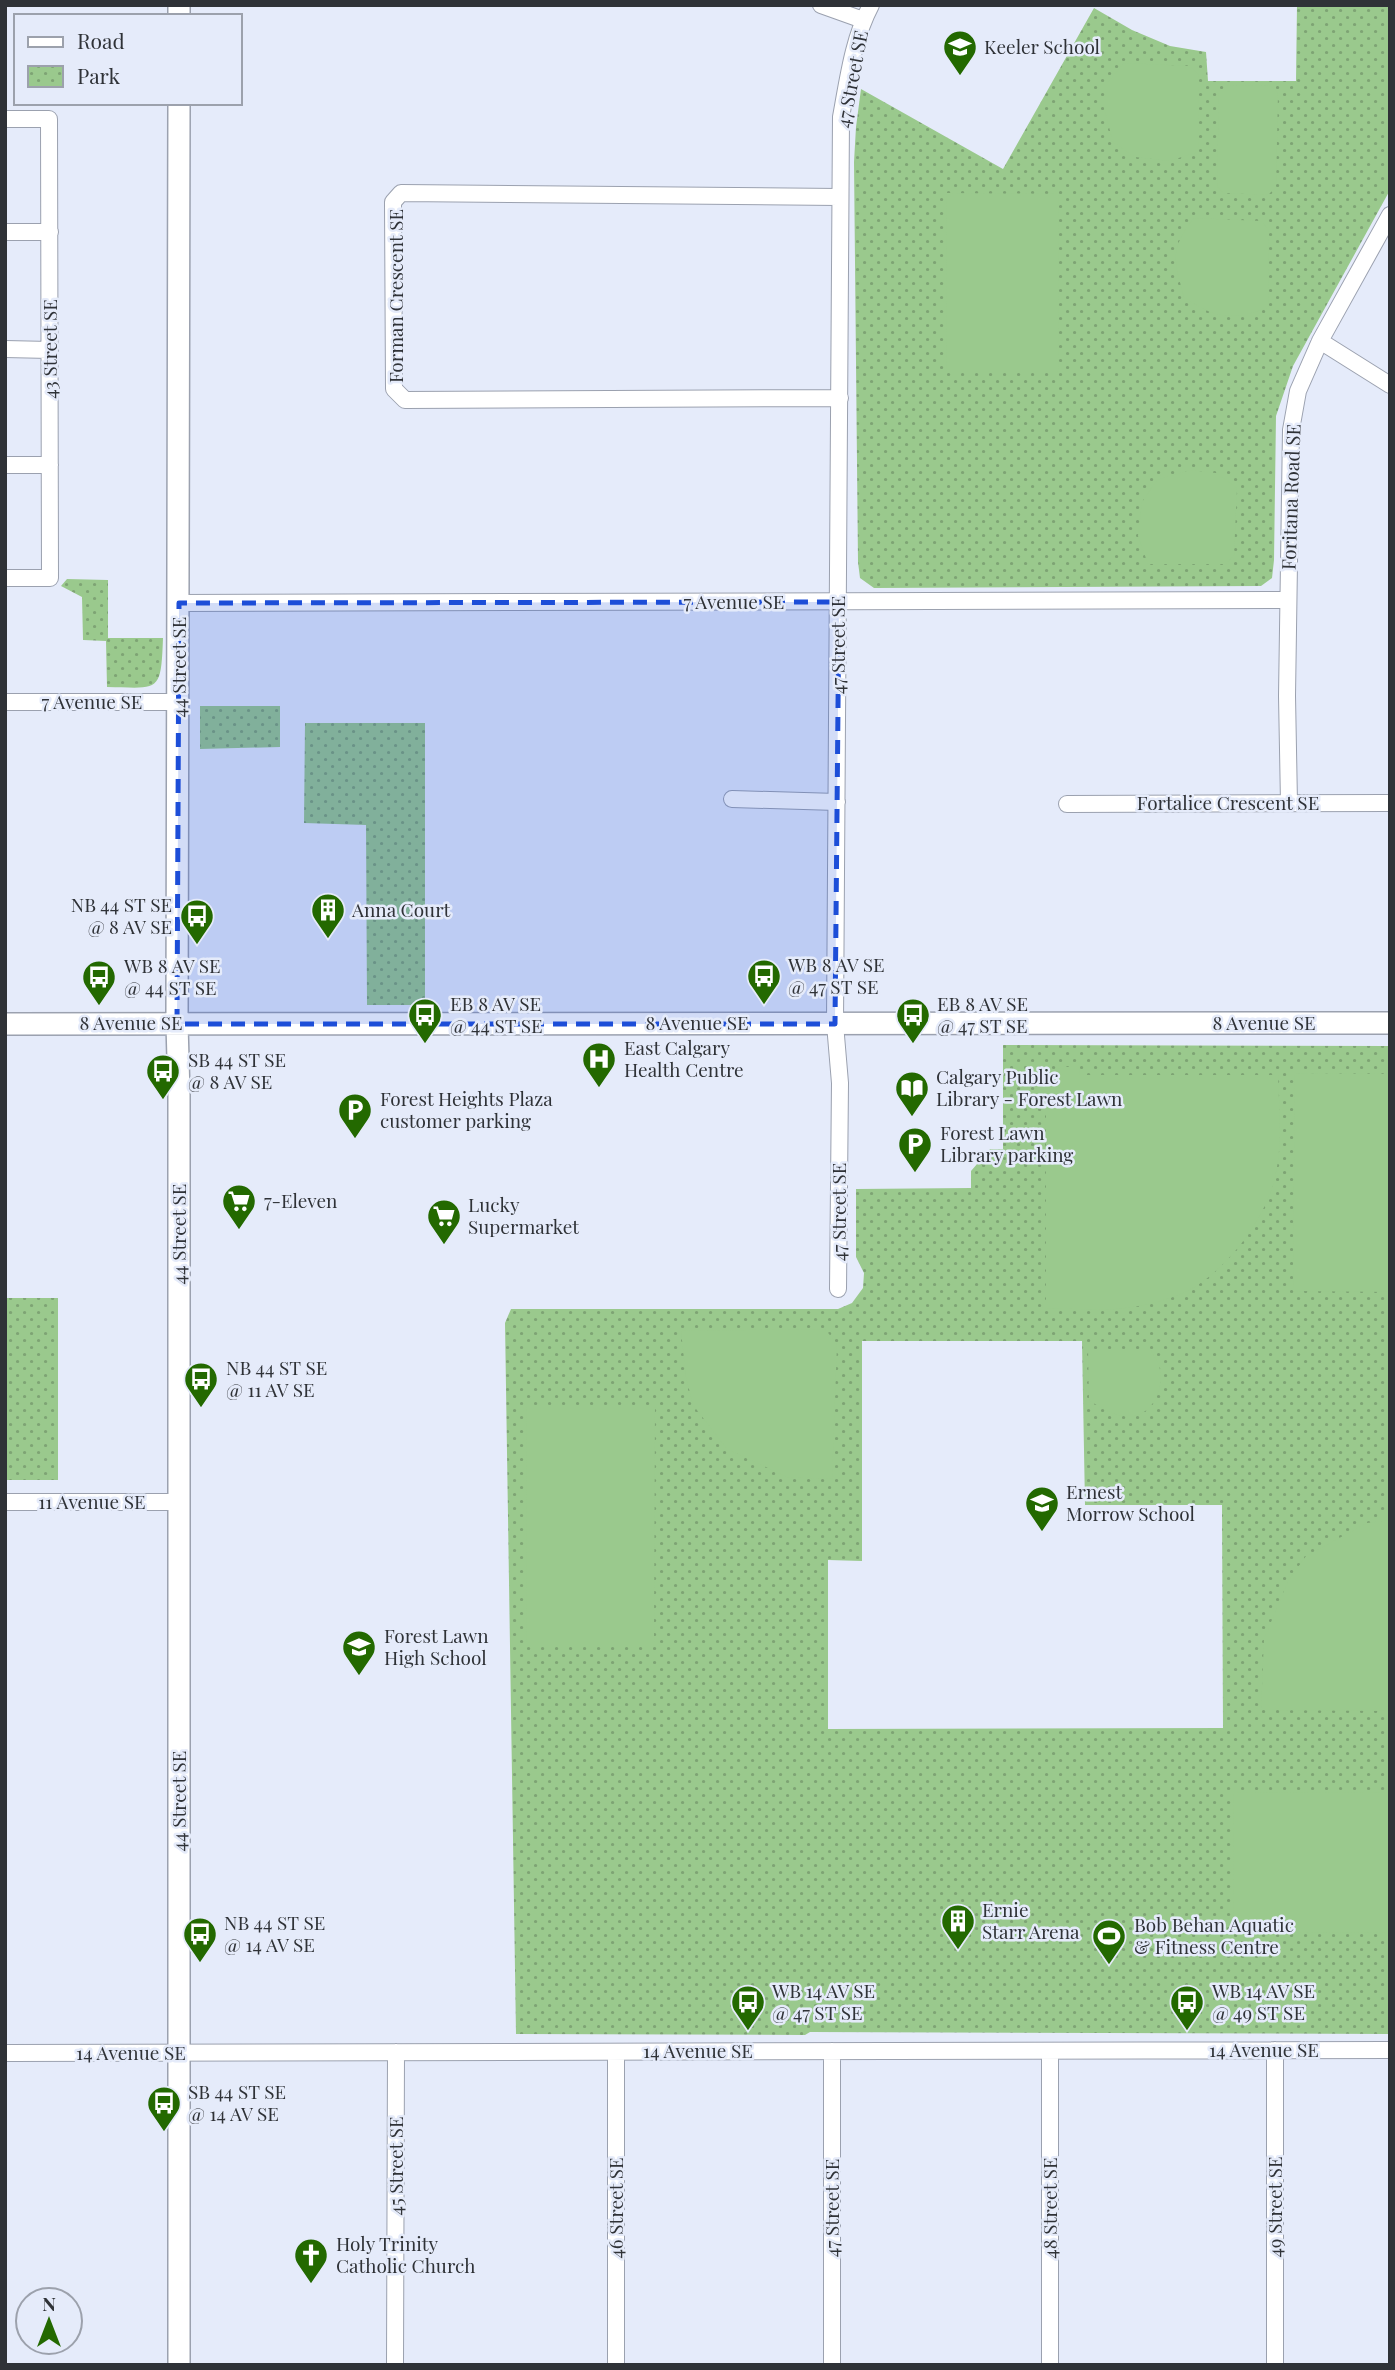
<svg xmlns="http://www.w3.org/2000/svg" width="1395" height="2370" font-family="'Playfair Display',serif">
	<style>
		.park { fill: url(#park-dots); fill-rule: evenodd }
		.pitch { fill: #9ac98d }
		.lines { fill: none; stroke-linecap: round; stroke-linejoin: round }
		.minor-casing { stroke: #9ba1af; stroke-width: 18 }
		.tertiary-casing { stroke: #9ba1af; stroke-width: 24 }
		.minor { stroke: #fff; stroke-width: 16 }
		.tertiary { stroke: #fff; stroke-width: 21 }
		.marked { fill: #1d4ed8; fill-opacity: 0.2; stroke: #1d4ed8; stroke-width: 5; stroke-dasharray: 14 9; stroke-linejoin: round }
		.labels { text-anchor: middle; stroke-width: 5; stroke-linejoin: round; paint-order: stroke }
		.poi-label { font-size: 19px; fill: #2f3237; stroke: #e5ebfa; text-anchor: start }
		.street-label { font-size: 19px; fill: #2f3237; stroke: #e5ebfa }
	</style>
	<defs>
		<pattern id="park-dots" width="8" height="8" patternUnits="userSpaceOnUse" patternTransform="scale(1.75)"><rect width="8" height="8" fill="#9ac98d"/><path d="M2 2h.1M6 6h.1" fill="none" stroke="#7ea474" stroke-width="1.8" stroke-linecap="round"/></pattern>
	</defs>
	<rect width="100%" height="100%" fill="#e5ebfa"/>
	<path class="park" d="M 1297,5 L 1390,5 L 1390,190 L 1293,366 L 1276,416 L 1274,560 L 1272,578 L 1261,586 L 874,588 L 860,578 L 858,562 L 854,162 L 856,127 L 861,89 L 1003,169 L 1094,8 L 1132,30 L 1170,46 L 1206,52 L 1208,81 L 1296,81 Z
		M 67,579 L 108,580 L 108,638 L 163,638 C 161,694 159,688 107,687 L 106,641 L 83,640 L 82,597 L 61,586 Z
		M 200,706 L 280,706 L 280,747 L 200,749 Z
		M 305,723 L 425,723 L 425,1005 L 367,1005 L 366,825 L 304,823 Z
		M 1003,1045 L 1390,1046 L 1390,2034 L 810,2032 L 805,2035 L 516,2034 L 505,1323 L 511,1309 L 838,1309 L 852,1303 L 863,1288 L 864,1273 L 856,1257 L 856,1189 L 971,1188 L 971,1171 L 990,1149 L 1003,1149 ZM 862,1341 L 1082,1341 L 1085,1505 L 1222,1505 L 1223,1728 L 828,1729 L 828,1560 L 862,1561 Z
		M 5,1298 L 58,1298 L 58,1480 L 5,1480 Z"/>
	<path class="pitch" d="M 1124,63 L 1190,66 L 1199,75 L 1198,152 L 1169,161 L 1135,157 L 1113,142 L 1104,108 L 1108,82 Z
		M 1227,85 L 1271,86 L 1278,93 L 1276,187 L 1268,195 L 1223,193 L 1217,186 L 1219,93 Z
		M 947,193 L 1059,194 L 1058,372 L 946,372 Z
		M 1194,218 L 1261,221 L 1269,230 L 1268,308 C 1231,320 1217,320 1184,297 C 1174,260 1169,250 1194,218 Z
		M 1190,470 L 1216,473 L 1237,488 L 1234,555 L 1226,564 L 1148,564 L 1138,536 L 1142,502 L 1157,480 Z
		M 1061,1067 L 1079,1067 L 1080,1075 L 1278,1075 C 1279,1109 1283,1143 1275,1177 C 1266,1218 1227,1270 1189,1290 C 1168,1301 1140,1307 1116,1309 C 1093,1311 1069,1308 1046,1308 L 1046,1109 L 1037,1108 L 1037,1089 Z
		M 1295,1073 L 1390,1074 L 1390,1292 L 1293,1291 Z
		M 825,1329 L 837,1344 L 832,1479 L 787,1477 L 727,1449 L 693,1405 L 686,1377 L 681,1331 Z
		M 1088,1349 L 1150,1349 C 1152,1353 1156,1358 1158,1363 C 1166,1382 1156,1412 1134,1416 C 1120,1419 1100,1408 1089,1400 Z
		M 527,1405 L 655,1405 L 654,1644 L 526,1644 Z
		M 1390,1520 L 1390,1711 L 1261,1710 L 1264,1639 L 1288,1581 L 1306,1556 L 1367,1523 Z
		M 1390,1792 L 1390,1932 L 1234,1933 L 1233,1793 Z"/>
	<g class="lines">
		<g class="minor-casing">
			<path id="minor" d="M 821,5 L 863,20
				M 5,119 L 49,119 L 50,578 L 5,578
				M 839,197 L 401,193 L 393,202 L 394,389 L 405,400 L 840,398
				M 5,232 L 50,232
				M 1320,341 L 1390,385
				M 5,349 L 50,350
				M 5,465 L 50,465
				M 179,603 L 1288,600
				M 5,702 L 179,702
				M 732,799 L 837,802
				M 1289,803 L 1287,696 L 1291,430 L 1298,391 L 1320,341 L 1390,215
				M 1067,804 L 1390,803
				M 838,1289 L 840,1083 L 835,1024 L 841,117 C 848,79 853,39 871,5
				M 5,1502 L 179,1502
				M 1275,2050 L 1275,2365
				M 1050,2051 L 1050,2365
				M 616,2052 L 616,2365
				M 5,2053 L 1390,2050
				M 395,2365 L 396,2052
				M 832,2365 L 832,2051"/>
		</g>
		<g class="tertiary-casing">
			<path id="tertiary" d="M 179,5 L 179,16
				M 5,1024 L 1390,1023
				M 179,2365 L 179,1095 L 177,1024 L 179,103"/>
		</g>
		<use href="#minor" class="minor"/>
		<use href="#tertiary" class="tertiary"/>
	</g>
	<path class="marked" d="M 839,602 L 835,1024 L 177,1024 L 179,603 Z"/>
	<defs>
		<g id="school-pin" transform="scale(1.75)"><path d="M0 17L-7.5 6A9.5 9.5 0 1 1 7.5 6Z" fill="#236900" stroke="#e5ebfa"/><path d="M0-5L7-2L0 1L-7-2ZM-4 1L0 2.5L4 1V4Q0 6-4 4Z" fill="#fff"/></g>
		<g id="building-pin" transform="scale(1.75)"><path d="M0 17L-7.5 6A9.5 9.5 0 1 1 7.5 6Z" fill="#236900" stroke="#e5ebfa"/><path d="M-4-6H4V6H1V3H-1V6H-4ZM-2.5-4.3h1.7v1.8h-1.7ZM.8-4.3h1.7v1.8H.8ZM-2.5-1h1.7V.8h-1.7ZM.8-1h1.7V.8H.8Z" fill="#fff"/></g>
		<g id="bus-pin" transform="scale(1.75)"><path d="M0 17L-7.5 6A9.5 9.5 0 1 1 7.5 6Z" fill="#236900" stroke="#e5ebfa"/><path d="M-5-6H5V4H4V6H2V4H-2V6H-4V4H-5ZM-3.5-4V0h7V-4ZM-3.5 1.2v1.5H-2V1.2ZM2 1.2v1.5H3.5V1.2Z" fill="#fff"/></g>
		<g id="hospital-pin" transform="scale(1.75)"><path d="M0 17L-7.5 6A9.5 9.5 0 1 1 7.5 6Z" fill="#236900" stroke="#e5ebfa"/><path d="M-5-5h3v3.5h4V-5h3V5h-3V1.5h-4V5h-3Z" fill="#fff"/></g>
		<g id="library-pin" transform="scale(1.75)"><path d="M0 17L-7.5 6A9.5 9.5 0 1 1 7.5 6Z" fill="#236900" stroke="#e5ebfa"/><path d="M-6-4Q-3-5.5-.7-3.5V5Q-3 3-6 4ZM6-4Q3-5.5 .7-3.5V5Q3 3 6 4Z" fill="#fff"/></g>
		<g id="parking-pin" transform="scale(1.75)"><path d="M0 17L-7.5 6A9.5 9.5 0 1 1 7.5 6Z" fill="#236900" stroke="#e5ebfa"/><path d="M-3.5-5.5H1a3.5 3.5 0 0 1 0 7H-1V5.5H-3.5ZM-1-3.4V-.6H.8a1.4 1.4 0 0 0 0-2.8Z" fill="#fff"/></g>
		<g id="supermarket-pin" transform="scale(1.75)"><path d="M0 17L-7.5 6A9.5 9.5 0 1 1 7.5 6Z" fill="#236900" stroke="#e5ebfa"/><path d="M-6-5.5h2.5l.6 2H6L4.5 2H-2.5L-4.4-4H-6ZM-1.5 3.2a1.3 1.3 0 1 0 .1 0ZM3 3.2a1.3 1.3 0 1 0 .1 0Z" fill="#fff"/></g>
		<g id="stadium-pin" transform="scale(1.75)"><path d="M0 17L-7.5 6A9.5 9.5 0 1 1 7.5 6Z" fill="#236900" stroke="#e5ebfa"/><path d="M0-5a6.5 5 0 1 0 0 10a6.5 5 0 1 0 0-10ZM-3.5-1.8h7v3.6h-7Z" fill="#fff"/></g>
		<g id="church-pin" transform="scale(1.75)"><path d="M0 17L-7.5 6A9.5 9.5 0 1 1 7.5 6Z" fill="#236900" stroke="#e5ebfa"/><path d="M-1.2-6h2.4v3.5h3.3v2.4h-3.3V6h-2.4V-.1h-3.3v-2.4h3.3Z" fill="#fff"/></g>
	</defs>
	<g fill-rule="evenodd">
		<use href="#school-pin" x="960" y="47"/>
		<use href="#building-pin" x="328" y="910"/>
		<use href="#bus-pin" x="197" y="916"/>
		<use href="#bus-pin" x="764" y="976"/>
		<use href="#bus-pin" x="99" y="977"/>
		<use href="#bus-pin" x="425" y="1015"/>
		<use href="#bus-pin" x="913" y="1015"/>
		<use href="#hospital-pin" x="599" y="1059"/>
		<use href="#bus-pin" x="163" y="1071"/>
		<use href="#library-pin" x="912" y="1088"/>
		<use href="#parking-pin" x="355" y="1110"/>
		<use href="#parking-pin" x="915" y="1144"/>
		<use href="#supermarket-pin" x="239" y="1201"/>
		<use href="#supermarket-pin" x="444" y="1216"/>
		<use href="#bus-pin" x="201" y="1379"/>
		<use href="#school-pin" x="1042" y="1503"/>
		<use href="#school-pin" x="359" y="1647"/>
		<use href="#building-pin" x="958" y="1921"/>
		<use href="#bus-pin" x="200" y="1934"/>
		<use href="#stadium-pin" x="1109" y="1936"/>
		<use href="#bus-pin" x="748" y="2002"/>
		<use href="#bus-pin" x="1187" y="2002"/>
		<use href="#bus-pin" x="164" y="2103"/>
		<use href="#church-pin" x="311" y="2255"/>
	</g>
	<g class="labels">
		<g class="poi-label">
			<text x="984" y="54">Keeler School</text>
			<text x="172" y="912" text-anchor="end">NB 44 ST SE<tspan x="172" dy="22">@ 8 AV SE</tspan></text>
			<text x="352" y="917">Anna Court</text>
			<text x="788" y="972">WB 8 AV SE<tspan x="788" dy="22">@ 47 ST SE</tspan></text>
			<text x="124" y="973">WB 8 AV SE<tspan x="124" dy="22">@ 44 ST SE</tspan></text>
			<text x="450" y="1011">EB 8 AV SE<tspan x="450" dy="22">@ 44 ST SE</tspan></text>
			<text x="937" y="1011">EB 8 AV SE<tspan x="937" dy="22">@ 47 ST SE</tspan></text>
			<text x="624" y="1055">East Calgary<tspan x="624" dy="22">Health Centre</tspan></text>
			<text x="188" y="1067">SB 44 ST SE<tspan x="188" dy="22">@ 8 AV SE</tspan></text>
			<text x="936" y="1084">Calgary Public<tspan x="936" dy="22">Library - Forest Lawn</tspan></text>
			<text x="380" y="1106">Forest Heights Plaza<tspan x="380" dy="22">customer parking</tspan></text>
			<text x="940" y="1140">Forest Lawn<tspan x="940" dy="22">Library parking</tspan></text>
			<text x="264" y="1208">7-Eleven</text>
			<text x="468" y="1212">Lucky<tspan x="468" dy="22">Supermarket</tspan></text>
			<text x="226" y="1375">NB 44 ST SE<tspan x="226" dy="22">@ 11 AV SE</tspan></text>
			<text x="1066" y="1499">Ernest<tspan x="1066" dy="22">Morrow School</tspan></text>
			<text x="384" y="1643">Forest Lawn<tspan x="384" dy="22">High School</tspan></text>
			<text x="982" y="1917">Ernie<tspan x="982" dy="22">Starr Arena</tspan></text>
			<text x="224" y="1930">NB 44 ST SE<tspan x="224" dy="22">@ 14 AV SE</tspan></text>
			<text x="1134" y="1932">Bob Behan Aquatic<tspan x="1134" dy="22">&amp; Fitness Centre</tspan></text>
			<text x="772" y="1998">WB 14 AV SE<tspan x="772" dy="22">@ 47 ST SE</tspan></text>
			<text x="1212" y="1998">WB 14 AV SE<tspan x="1212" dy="22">@ 49 ST SE</tspan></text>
			<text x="188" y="2099">SB 44 ST SE<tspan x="188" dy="22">@ 14 AV SE</tspan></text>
			<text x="336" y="2251">Holy Trinity<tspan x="336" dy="22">Catholic Church</tspan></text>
		</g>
		<g class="street-label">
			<text transform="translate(852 79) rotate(-79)" y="7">47 Street SE</text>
			<text transform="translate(396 296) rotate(-90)" y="7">Forman Crescent SE</text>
			<text transform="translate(50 349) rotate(-90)" y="7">43 Street SE</text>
			<text transform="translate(1291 497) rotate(-88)" y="7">Foritana Road SE</text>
			<text x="734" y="609">7 Avenue SE</text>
			<text transform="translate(838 645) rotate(-90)" y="7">47 Street SE</text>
			<text transform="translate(179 667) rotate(-90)" y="7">44 Street SE</text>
			<text x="92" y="709">7 Avenue SE</text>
			<text x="1228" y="810">Fortalice Crescent SE</text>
			<text x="131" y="1030">8 Avenue SE</text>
			<text x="697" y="1030">8 Avenue SE</text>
			<text x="1264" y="1030">8 Avenue SE</text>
			<text transform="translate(839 1212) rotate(-90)" y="7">47 Street SE</text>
			<text transform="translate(179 1234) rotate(-90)" y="7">44 Street SE</text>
			<text x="92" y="1509">11 Avenue SE</text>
			<text transform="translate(179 1801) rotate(-90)" y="7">44 Street SE</text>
			<text x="1264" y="2057">14 Avenue SE</text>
			<text x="698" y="2058">14 Avenue SE</text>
			<text x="131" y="2060">14 Avenue SE</text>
			<text transform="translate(396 2166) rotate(-90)" y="7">45 Street SE</text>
			<text transform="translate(1275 2207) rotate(-90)" y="7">49 Street SE</text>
			<text transform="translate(616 2208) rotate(-90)" y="7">46 Street SE</text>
			<text transform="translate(832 2208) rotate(-90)" y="7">47 Street SE</text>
			<text transform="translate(1050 2208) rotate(-90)" y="7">48 Street SE</text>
		</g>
	</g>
	<rect width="1395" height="2370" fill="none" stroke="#2f3237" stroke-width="14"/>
	<rect x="14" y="14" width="228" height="91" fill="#e5ebfa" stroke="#9ca1ac" stroke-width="2"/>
	<rect x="28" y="37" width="35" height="10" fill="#ffffff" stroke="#9ca1ac" stroke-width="2"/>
	<text x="77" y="49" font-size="21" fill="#2f3237">Road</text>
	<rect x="28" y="66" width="35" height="21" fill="url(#park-dots)" stroke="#9ca1ac" stroke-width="2"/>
	<text x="77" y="84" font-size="21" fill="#2f3237">Park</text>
	<g transform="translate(49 2321)"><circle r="33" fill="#e5ebfa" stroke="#9ca1ac" stroke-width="2"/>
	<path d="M0-5L12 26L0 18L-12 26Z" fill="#236900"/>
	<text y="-10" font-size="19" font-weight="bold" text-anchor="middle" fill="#2f3237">N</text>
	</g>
</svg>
